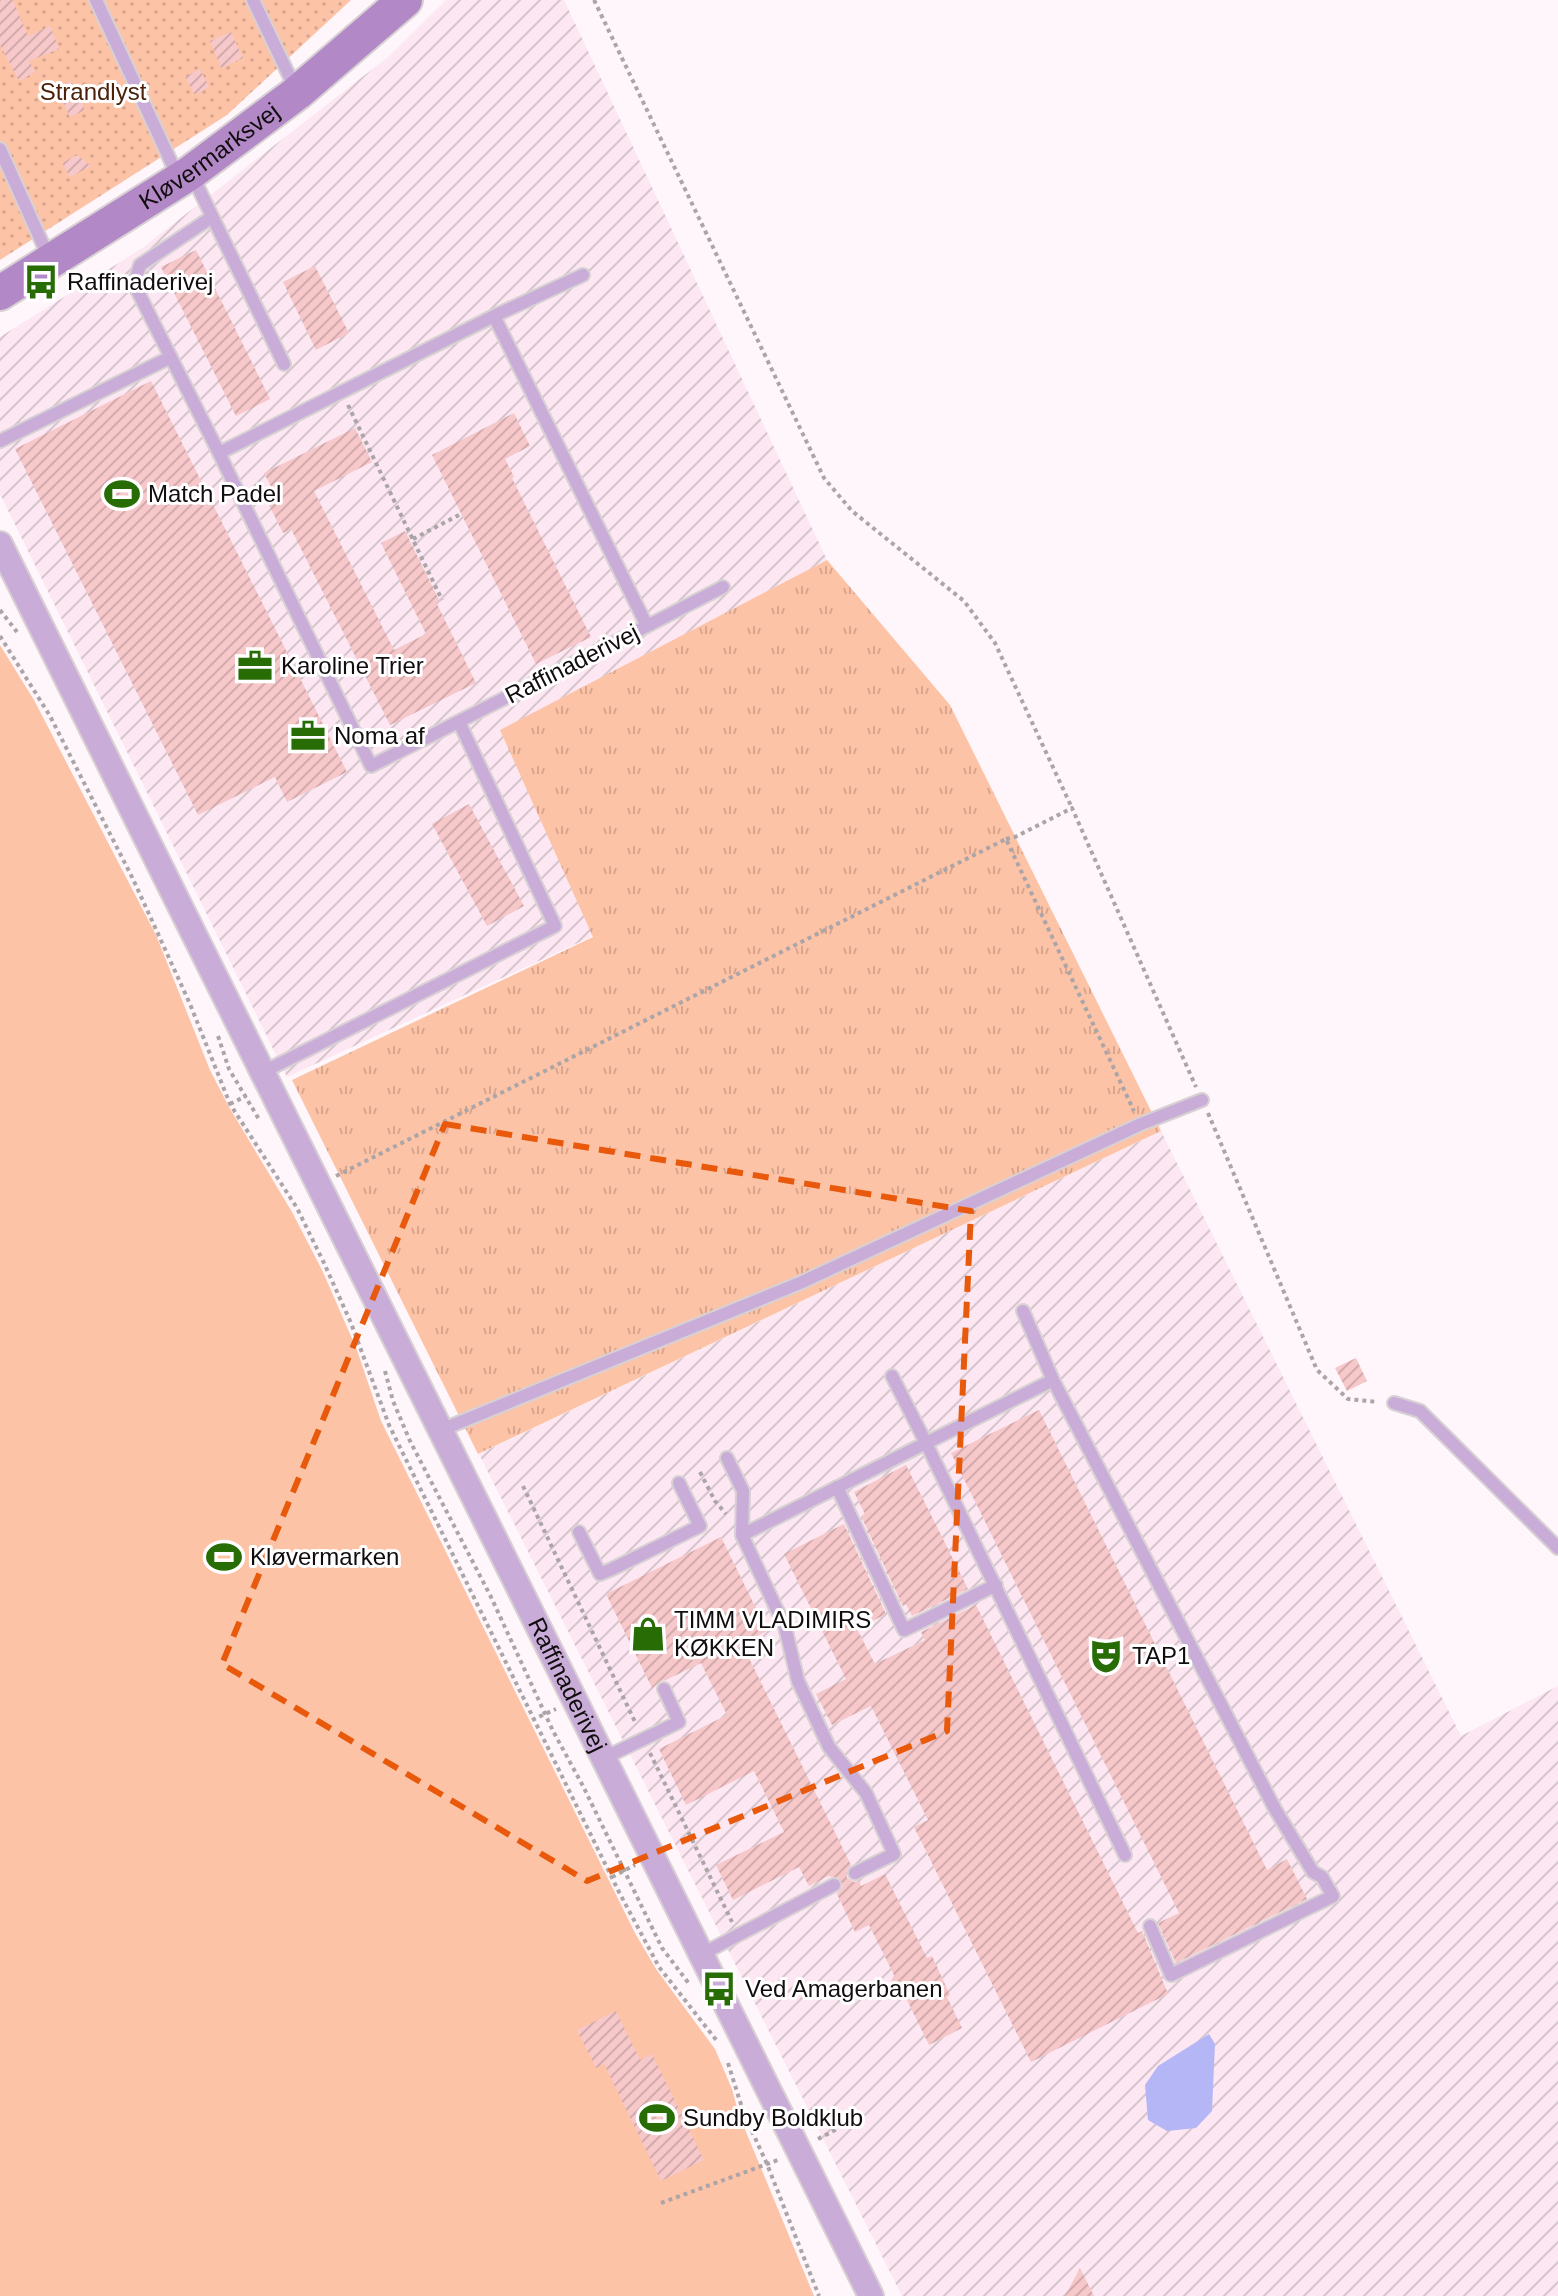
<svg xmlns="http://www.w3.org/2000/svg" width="1558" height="2296" font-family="Arial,sans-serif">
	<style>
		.industrial { fill: url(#industrial-furrows) }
		.grass { fill: url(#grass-tufts) }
		.garden { fill: url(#garden-dots) }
		.pitch { fill: #fdc3a7 }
		.water { fill: #b5b6f5 }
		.building { fill: url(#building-hatch) }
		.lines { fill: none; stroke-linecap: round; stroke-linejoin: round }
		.lane-casing { stroke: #d8d1d4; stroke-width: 16 }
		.street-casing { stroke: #d8d1d4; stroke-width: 28 }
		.secondary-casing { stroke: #d8d1d4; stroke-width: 38 }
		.path { stroke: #aca5a8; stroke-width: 4; stroke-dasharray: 4 4; stroke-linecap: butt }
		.lane { stroke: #c9add8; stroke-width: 12 }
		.street { stroke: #c9add8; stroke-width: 24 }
		.secondary { stroke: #b288c7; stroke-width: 34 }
		.marked { fill: none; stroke: #e8590c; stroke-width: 6; stroke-dasharray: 16 10; stroke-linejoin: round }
		.labels { text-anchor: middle; stroke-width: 6; stroke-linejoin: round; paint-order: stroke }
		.park-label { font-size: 24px; fill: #4b210a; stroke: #fff }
		.street-label { font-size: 24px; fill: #110d0f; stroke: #fff }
		.poi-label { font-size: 24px; fill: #110d0f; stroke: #fff; text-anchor: start }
	</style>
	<defs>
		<pattern id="industrial-furrows" width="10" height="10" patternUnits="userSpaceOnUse" patternTransform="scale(2)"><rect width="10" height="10" fill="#fce7f2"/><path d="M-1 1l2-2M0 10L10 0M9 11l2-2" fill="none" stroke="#d7c5ce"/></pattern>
		<pattern id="grass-tufts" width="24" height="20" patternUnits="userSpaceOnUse" patternTransform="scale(2)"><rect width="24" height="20" fill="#fdc3a7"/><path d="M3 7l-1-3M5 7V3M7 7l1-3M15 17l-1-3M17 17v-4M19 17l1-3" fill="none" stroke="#d8a68f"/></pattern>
		<pattern id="garden-dots" width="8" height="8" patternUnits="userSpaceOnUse" patternTransform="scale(2)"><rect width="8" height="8" fill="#fdc3a7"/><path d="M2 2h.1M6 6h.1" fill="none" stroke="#d8a68f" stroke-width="1.8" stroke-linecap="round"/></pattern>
		<pattern id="building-hatch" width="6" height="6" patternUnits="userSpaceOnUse" patternTransform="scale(2)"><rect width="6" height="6" fill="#f7c8ca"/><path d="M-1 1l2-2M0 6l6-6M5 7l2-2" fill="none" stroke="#d3abac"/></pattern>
	</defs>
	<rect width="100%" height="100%" fill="#fef6fa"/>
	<path class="industrial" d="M 446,0 L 564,0 L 827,560 L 501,730 L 593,936 L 287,1077 L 0,494 L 0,337 L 141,249 L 388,57 Z
		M 1161,1131 L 1461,1736 L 1558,1686 L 1558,2296 L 902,2296 L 479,1454 Z"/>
	<path class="grass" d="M 827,560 L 950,705 L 1161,1131 L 478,1454 L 292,1080 L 593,937 L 500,730 Z"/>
	<path class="garden" d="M 0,0 L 351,0 L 227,115 L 0,260 Z"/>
	<path class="pitch" d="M 0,645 L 34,700 L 156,935 L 210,1070 L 229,1107 L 292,1212 L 323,1272 L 357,1350 L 381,1421 L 635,1933 L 656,1969 L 715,2049 L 732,2089 L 739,2115 L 814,2296 L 0,2296 Z"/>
	<path class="water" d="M 1209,2034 L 1215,2044 L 1212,2111 L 1196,2128 L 1167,2131 L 1148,2120 L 1145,2085 L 1158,2066 Z"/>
	<path class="building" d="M 0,0 L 13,0 L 28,36 L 50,26 L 59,49 L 29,61 L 35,72 L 19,81 L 0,45 Z
		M 231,32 L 243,58 L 221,68 L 210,41 Z
		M 200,69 L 209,87 L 195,95 L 185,77 Z
		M 71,81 L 85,110 L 70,117 L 56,88 Z
		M 77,155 L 91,166 L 70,177 L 62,163 Z
		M 196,250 L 270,399 L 236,416 L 161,267 Z
		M 315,266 L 349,333 L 316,350 L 283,282 Z
		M 151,381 L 347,772 L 287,802 L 275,777 L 198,815 L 15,449 Z
		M 514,413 L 530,446 L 505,459 L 514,477 L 512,478 L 591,637 L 536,664 L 432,455 Z
		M 355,428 L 372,462 L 314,491 L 394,650 L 426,634 L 381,543 L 405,531 L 439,600 L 436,602 L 476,683 L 390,725 L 291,529 L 283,533 L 269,505 L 278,500 L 264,473 Z
		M 469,804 L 524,906 L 487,926 L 432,824 Z
		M 1356,1358 L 1367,1381 L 1347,1391 L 1335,1368 Z
		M 1039,1410 L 1267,1870 L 1287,1859 L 1307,1899 L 1176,1963 L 1158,1923 L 1179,1913 L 951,1453 Z
		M 906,1465 L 968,1589 L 912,1616 L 906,1604 L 903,1606 L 861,1516 L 865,1514 L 854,1492 Z
		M 844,1524 L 886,1614 L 857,1629 L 875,1664 L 925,1640 L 921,1632 L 976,1605 L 1138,1933 L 1142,1931 L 1168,1994 L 1031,2062 L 914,1827 L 928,1820 L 871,1706 L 832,1725 L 816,1694 L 846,1679 L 784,1554 Z
		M 721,1537 L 767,1631 L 742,1644 L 851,1865 L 846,1872 L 847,1878 L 854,1882 L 859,1881 L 861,1886 L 885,1874 L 927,1958 L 932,1956 L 950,1995 L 947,1997 L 962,2028 L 929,2045 L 906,1998 L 892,1991 L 889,1986 L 894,1975 L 869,1925 L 855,1932 L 837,1894 L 843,1886 L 839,1878 L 828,1876 L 809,1886 L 799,1867 L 733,1900 L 716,1865 L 784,1832 L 754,1771 L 686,1805 L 659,1749 L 727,1715 L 701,1663 L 666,1680 L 660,1681 L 652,1688 L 606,1594 Z
		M 616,2011 L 640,2060 L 652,2054 L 704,2160 L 661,2181 L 604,2064 L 596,2068 L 577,2030 Z
		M 1080,2268 L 1094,2296 L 1065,2296 Z"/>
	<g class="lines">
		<g class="lane-casing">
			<path id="lane" d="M 96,0 L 179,179
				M 253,0 L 296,90
				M 0,149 L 49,258
				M 192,175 L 284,364
				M 212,217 L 140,265 L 134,284 L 219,453
				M 494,316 L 647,626 L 371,766 L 219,453 Z
				M 494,316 L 583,275
				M 0,441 L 171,357
				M 647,626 L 723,587
				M 263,1072 L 555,926 L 459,722
				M 1023,1311 L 1053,1380
				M 892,1376 L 926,1443 L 1053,1380 L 1275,1809 L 1313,1872 L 1322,1877 L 1333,1896 L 1171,1975 L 1150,1926
				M 1394,1403 L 1420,1411 L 1558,1548
				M 441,1430 L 800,1283 L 1141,1124 L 1202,1100
				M 727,1458 L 743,1491 L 742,1535 L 785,1627 L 798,1681 L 829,1747 L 866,1793 L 894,1854 L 855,1873
				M 837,1487 L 904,1630 L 996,1585
				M 579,1532 L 600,1574 L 612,1569 L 700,1526 L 679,1483
				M 742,1535 L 926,1443 L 1125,1855
				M 604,1758 L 679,1722 L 664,1689
				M 702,1954 L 834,1885"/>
		</g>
		<g class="street-casing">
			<g id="street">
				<path id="s1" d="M 0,544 L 871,2296"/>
			</g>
		</g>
		<g class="secondary-casing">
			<g id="secondary">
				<path id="s2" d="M 0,293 L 190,173 L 297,93 L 405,0"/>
			</g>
		</g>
		<path class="path" d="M 594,0 L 824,478 L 852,511 L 964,601 L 995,643 L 1072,808
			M 348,405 L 442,600
			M 413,539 L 459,515
			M 0,610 L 17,632
			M 0,636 L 50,716 L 133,879 L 190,1004 L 230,1104 L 297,1208 L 324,1263 L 351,1323 L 389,1425 L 619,1892 L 659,1967 L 717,2041
			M 1006,839 L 1015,837 L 1072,808 L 1196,1087
			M 218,1036 L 229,1069 L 260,1121
			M 230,1104 L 246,1096
			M 1208,1113 L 1317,1370 L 1348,1399 L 1378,1402
			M 336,1176 L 1006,839 L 1134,1111
			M 385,1371 L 393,1401 L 410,1441 L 491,1597 L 553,1731 L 583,1786 L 662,1948 L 690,1985
			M 700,1472 L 715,1501 L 726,1514
			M 523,1486 L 636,1724
			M 532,1720 L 556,1709
			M 650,1753 L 732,1922
			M 612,1877 L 635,1865
			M 728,2063 L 744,2114 L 767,2164 L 819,2296
			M 818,2139 L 837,2129 L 848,2112
			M 661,2203 L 778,2160"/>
		<use href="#lane" class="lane"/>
		<use href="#street" class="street"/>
		<use href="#secondary" class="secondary"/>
	</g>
	<path class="marked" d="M 445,1124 L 971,1211 L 947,1731 L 587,1881 L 222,1664 Z"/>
	<defs>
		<g id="bus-bare" transform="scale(2.76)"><path d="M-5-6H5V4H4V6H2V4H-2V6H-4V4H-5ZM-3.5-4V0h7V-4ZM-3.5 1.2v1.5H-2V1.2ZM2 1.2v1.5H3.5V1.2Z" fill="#286c05" stroke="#fff" stroke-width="2.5" paint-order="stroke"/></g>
		<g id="stadium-bare" transform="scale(2.76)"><path d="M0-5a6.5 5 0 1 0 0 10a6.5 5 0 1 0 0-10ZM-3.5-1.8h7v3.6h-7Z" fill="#286c05" stroke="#fff" stroke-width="2.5" paint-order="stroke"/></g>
		<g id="office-bare" transform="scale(2.76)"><path d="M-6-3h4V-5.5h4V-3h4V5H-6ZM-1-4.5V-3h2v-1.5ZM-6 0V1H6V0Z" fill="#286c05" stroke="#fff" stroke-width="2.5" paint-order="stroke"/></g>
		<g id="shop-bare" transform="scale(2.76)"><path d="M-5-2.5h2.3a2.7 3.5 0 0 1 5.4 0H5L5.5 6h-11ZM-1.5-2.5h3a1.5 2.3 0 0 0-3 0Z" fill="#286c05" stroke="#fff" stroke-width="2.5" paint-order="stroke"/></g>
		<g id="theatre-bare" transform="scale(2.76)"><path d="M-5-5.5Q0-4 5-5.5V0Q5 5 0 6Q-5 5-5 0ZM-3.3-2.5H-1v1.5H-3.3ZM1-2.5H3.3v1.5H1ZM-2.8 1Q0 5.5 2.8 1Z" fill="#286c05" stroke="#fff" stroke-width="2.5" paint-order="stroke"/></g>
	</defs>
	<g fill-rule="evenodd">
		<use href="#bus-bare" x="41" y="282"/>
		<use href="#stadium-bare" x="122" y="494"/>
		<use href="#office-bare" x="255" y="666"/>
		<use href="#office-bare" x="308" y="736"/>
		<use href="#stadium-bare" x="224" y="1557"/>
		<use href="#shop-bare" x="648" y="1634"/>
		<use href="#theatre-bare" x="1106" y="1656"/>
		<use href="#bus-bare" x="719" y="1989"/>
		<use href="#stadium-bare" x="657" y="2118"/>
	</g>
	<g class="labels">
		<g class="park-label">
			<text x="93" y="100">Strandlyst</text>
		</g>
		<g class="street-label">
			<text dy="8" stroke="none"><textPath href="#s2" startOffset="250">Kløvermarksvej</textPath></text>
			<text transform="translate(572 664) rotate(-27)" y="8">Raffinaderivej</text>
			<text dy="8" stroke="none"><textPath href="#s1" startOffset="1274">Raffinaderivej</textPath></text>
		</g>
		<g class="poi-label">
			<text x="67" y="290">Raffinaderivej</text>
			<text x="148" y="502">Match Padel</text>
			<text x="281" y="674">Karoline Trier</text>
			<text x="334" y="744">Noma af</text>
			<text x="250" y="1565">Kløvermarken</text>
			<text x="674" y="1628">TIMM VLADIMIRS<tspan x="674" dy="28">KØKKEN</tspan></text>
			<text x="1132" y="1664">TAP1</text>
			<text x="745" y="1997">Ved Amagerbanen</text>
			<text x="683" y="2126">Sundby Boldklub</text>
		</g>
	</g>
</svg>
